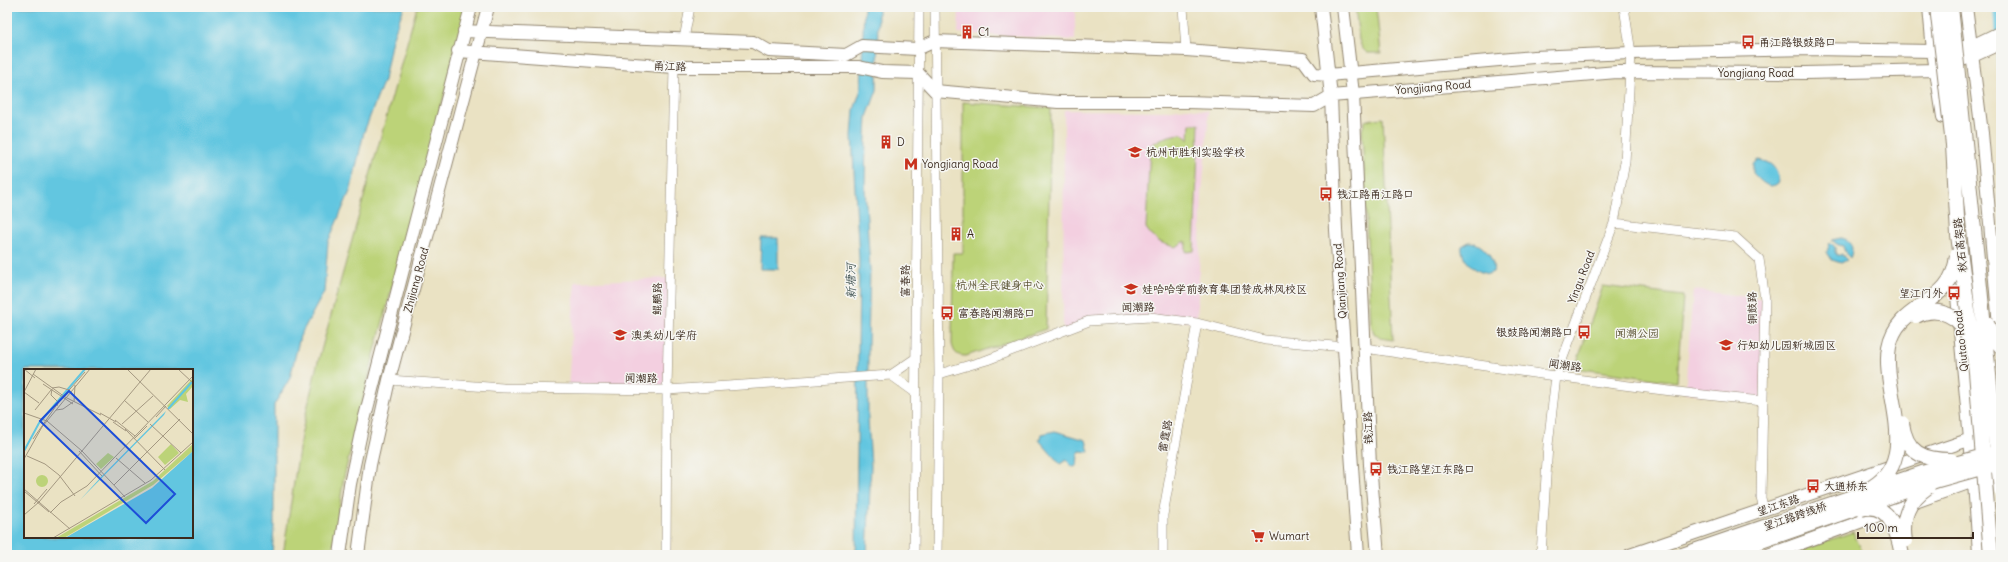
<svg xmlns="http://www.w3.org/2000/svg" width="2008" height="562" font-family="Delius,'LXGW WenKai TC',sans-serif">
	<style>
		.built { fill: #f3cfe0 }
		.green { fill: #bcd378; stroke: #7c7e4b }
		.water { fill: #62c6e0; stroke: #4e787f; fill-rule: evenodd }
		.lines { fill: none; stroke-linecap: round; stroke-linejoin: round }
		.canal { stroke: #62c6e0; stroke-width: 8 }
		.minor-casing { stroke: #928670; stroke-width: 10 }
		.major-casing { stroke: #928670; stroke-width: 14 }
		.highway-casing { stroke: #928670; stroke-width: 16 }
		.minor { stroke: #fff; stroke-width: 9 }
		.major { stroke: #fff; stroke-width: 12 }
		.highway { stroke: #fff; stroke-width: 14 }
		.highway-bridge-casing { stroke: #928670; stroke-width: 16; stroke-linecap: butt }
		.highway-bridge { stroke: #fff; stroke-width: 14 }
		.labels { text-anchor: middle; stroke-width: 3; stroke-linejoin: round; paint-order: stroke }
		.poi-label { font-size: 11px; fill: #3b2a1e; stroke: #f6f6f2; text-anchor: start }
		.street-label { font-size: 11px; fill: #3b2a1e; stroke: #f6f6f2 }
		.park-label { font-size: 11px; fill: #5b5434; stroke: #f6f6f2 }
		.water-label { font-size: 12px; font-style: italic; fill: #475958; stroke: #f6f6f2 }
		.inset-river { fill: none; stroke: #62c6e0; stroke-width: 2 }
		.inset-road { fill: none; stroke: #a49881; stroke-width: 1 }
		.view { fill: #1d4ed8; fill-opacity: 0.15; stroke: #1d4ed8; stroke-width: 2 }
		.inset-edge { fill: none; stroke: #3b2a1e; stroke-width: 2 }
	</style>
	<rect width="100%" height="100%" fill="#f6f6f2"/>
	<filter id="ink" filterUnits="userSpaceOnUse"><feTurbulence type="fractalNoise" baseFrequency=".025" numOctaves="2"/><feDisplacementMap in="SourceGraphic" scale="8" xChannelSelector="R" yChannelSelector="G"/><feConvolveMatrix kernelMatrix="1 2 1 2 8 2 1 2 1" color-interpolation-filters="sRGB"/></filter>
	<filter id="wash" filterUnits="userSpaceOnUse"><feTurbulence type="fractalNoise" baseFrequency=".012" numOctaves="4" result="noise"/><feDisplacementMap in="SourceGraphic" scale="16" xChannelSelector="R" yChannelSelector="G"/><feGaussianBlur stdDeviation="0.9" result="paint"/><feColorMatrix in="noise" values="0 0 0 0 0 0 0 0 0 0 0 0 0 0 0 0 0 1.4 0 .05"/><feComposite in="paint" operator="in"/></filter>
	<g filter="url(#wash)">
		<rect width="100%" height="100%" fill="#eae2c3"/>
		<path class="built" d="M 959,7 L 1075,7 L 1075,40 L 958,33 Z
			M 1187,108 L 1209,111 L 1202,194 L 1197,323 L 1150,317 L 1089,321 L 1063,331 L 1064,110 L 1164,111 Z
			M 669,278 L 667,390 L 568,389 L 575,282 Z
			M 1693,290 L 1765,299 L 1762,401 L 1685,393 Z"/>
		<path class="green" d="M 417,7 L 468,7 L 376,347 L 344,477 L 332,555 L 283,555 L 301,436 L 316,369 Z
			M 1355,7 L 1376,7 L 1381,53 L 1367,53 L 1362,48 L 1359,40 Z
			M 963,102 L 1051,108 L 1046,329 L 966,356 C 957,356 954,353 952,344 L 953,253 L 963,253 Z
			M 1383,118 L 1393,340 L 1380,338 L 1374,333 L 1371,324 L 1362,130 L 1365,121 L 1371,119 Z
			M 1190,124 L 1199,124 L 1194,251 L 1186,252 L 1186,241 L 1175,247 C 1160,243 1155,241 1146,228 L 1150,146 C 1160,138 1169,135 1182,134 L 1189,140 Z
			M 1603,286 L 1683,296 L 1677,382 L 1575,368 Z
			M 1853,532 L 1863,553 L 1857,555 L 1786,555 Z"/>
		<path class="water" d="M 7,7 L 404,7 L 392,39 L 384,80 L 364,132 L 351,189 L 328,242 L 324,292 L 300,336 L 290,378 L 274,405 L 274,527 L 272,555 L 7,555 ZM 25,370 L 192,370 L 192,537 L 25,537 Z
			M 864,7 L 878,7 L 877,90 L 867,117 L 866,137 L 865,188 L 870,269 L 868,343 L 868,419 L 871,466 L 867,555 L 856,555 L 859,259 L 852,136 L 854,110 L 861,89 Z
			M 1758,160 C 1772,162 1777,168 1779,182 C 1769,192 1760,180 1753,173 L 1753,164 Z
			M 761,238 L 778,238 L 778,269 L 760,269 Z
			M 1841,238 C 1852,240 1854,248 1850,258 L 1845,253 L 1843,246 L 1838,245 L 1832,240 Z
			M 1469,242 C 1482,242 1496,259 1493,272 L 1488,274 C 1476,272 1460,260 1462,246 Z
			M 1830,242 L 1835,247 L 1835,252 L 1837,255 L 1842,255 L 1847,260 L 1841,263 L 1832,260 L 1827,252 Z
			M 1055,431 L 1086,440 L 1089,452 L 1080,451 L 1078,454 L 1077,466 L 1073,467 L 1066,460 L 1060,464 L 1039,440 L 1042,434 Z"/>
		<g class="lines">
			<path class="canal" d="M 1997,7 L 2001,67"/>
		</g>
	</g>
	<g filter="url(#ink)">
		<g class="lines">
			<g class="minor-casing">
				<path id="minor" d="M 935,7 L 939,374 L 937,555
					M 1183,7 L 1186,50
					M 684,39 L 690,7
					M 1614,223 L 1735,237 L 1759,259 L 1765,299 L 1762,447 L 1761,498 L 1764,510
					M 1365,348 C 1497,368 1629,388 1762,401
					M 939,374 L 987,360 L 1089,321 L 1150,317 L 1197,323 L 1265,340 L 1345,347
					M 891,375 L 916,393
					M 389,380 L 503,388 L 667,390 L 891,375 L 916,358
					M 666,555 L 667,390 L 674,67
					M 914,555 L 919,7
					M 1163,555 L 1163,515 L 1197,323
					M 1541,555 L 1548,445 L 1556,376 L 1614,223 L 1625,162 L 1631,53 L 1624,7"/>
			</g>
			<g class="major-casing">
				<path id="major" d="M 1321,7 L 1331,96 L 1336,230 L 1358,555
					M 1343,7 L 1353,94 L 1370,465 L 1378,555
					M 1929,7 L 1933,51 L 1943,117
					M 1966,7 L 1982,133 L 2001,348
					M 464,31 L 753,42 L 769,51 L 846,55 L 862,46 L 917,49 L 935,41 L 1186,50 L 1303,59 L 1314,74 L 1328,75 L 1534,57 L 1631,53 L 1812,49 L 1933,51 L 1972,46 L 2001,32
					M 458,51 L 674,67 L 859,67 L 882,72 L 918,73 L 935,91 L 1058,102 L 1187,102 L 1314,106 L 1331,96 L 1617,72 L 1805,73 L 1936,70 L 1973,56 L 2001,43
					M 1955,267 C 1961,363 1974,459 1979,555
					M 340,555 L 350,484 L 362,428 L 471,7
					M 358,555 L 370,465 L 389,380 L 488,7
					M 1630,555 L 1977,437
					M 1768,555 L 1982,478"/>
			</g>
			<g class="highway-casing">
				<path id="highway" d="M 1995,415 L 1997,398 L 2001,390"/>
			</g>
			<use href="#minor" class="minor"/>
			<use href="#major" class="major"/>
			<use href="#highway" class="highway"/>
			<g class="highway-bridge-casing">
				<path id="highway-bridge" d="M 1937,7 L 1953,145 L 1958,235 L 1976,372 L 1991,555
					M 1951,7 L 2001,491
					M 1916,316 C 1938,305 1961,316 1969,339
					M 1987,323 L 1991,333 L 2001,347
					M 1902,423 C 1906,453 1923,460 1951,460
					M 1872,487 C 1922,457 1881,390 1889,347 C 1898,300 1953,308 1957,255
					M 1861,509 C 1890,500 1898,534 1902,555
					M 1905,541 C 1901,517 1909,500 1928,487
					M 1682,555 L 1922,473 L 1991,454
					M 1721,555 L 1938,480 L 1992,465"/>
			</g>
			<use href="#highway-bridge" class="highway-bridge"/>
		</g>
	</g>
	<defs>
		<g id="building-bare" transform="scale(1.08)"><path d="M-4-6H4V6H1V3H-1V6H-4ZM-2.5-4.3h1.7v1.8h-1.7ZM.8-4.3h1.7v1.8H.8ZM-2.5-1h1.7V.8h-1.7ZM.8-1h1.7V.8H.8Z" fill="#c8321e" stroke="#f6f6f2" stroke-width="2.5" paint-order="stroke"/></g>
		<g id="bus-bare" transform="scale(1.08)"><path d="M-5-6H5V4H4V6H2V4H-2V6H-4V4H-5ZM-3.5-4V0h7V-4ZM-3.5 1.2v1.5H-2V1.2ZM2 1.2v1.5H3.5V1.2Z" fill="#c8321e" stroke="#f6f6f2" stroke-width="2.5" paint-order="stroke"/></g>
		<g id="school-bare" transform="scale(1.08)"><path d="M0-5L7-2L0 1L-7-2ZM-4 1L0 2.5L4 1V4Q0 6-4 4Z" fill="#c8321e" stroke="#f6f6f2" stroke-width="2.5" paint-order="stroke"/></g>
		<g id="metro-bare" transform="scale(1.08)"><path d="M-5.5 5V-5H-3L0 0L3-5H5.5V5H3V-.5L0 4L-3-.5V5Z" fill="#c8321e" stroke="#f6f6f2" stroke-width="2.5" paint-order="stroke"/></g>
		<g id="supermarket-bare" transform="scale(1.08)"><path d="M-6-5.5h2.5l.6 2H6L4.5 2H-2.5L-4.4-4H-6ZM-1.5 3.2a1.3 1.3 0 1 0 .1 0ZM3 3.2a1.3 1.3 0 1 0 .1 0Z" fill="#c8321e" stroke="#f6f6f2" stroke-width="2.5" paint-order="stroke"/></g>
	</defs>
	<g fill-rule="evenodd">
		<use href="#building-bare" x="967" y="32"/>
		<use href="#bus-bare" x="1748" y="42"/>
		<use href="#building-bare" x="886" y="142"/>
		<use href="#school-bare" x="1135" y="152"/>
		<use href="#metro-bare" x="911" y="164"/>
		<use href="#bus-bare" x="1326" y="194"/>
		<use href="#building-bare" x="956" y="234"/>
		<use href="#school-bare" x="1131" y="289"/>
		<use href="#bus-bare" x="1954" y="293"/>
		<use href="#bus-bare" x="947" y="313"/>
		<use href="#bus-bare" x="1584" y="332"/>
		<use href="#school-bare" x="620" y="335"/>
		<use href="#school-bare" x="1726" y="345"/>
		<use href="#bus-bare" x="1376" y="469"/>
		<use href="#bus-bare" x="1813" y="486"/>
		<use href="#supermarket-bare" x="1258" y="536"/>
	</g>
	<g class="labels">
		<g class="poi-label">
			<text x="978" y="36">C1</text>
			<text x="1759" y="46">甬江路银鼓路口</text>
			<text x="897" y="146">D</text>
			<text x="1146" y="156">杭州市胜利实验学校</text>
			<text x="922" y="168">Yongjiang Road</text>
			<text x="1337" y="198">钱江路甬江路口</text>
			<text x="967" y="238">A</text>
			<text x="1142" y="293">娃哈哈学前教育集团赞成林风校区</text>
			<text x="1943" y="297" text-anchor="end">望江门外</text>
			<text x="958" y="317">富春路闻潮路口</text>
			<text x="1573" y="336" text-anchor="end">银鼓路闻潮路口</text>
			<text x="631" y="339">澳美幼儿学府</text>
			<text x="1737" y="349">行知幼儿园新城园区</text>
			<text x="1387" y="473">钱江路望江东路口</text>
			<text x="1824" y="490">大通桥东</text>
			<text x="1269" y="540">Wumart</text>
		</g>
		<g class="street-label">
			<text transform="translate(670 66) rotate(2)" y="4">甬江路</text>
			<text x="1756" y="77">Yongjiang Road</text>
			<text transform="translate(1433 87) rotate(-5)" y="4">Yongjiang Road</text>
			<text transform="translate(1960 245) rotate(-96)" y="4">秋石高架路</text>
			<text transform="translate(1581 277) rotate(-69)" y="4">Yingu Road</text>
			<text transform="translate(416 280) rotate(-75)" y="4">Zhijiang Road</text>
			<text transform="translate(905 281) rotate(-90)" y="4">富春路</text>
			<text transform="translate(1340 281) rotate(-94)" y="4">Qianjiang Road</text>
			<text transform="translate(657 299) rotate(-89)" y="4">鲲鹏路</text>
			<text transform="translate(1138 307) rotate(-1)" y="4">闻潮路</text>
			<text transform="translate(1752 308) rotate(-91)" y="4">铜鼓路</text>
			<text transform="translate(1961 341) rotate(-96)" y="4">Qiutao Road</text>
			<text transform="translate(1565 365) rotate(8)" y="4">闻潮路</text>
			<text transform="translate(641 378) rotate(1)" y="4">闻潮路</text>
			<text transform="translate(1368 428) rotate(-92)" y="4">钱江路</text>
			<text transform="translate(1165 436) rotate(-80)" y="4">雷霆路</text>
			<text transform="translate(1778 505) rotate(-19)" y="4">望江东路</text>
			<text transform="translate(1795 516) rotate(-19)" y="4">望江路跨线桥</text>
		</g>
		<g class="park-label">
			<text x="1000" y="289">杭州全民健身中心</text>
			<text x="1637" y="337">闻潮公园</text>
		</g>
		<g class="water-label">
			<text transform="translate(851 281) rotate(-91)" y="4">新塘河</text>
		</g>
	</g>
	<g transform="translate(24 369)">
		<rect width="169" height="169" fill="#eae2c3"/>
		<path d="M 169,9 L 169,17 L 162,25 L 164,33 L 156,31 L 146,40 L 143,37 ZM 147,75 L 155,84 L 141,96 L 134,88 ZM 169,75 L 169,82 L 129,116 L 40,169 L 32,169 L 129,112 ZM 84,84 L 90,88 L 77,100 L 72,95 ZM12 112a6 6 0 1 1 12 0a6 6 0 1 1-12 0Z" fill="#bcd378"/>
		<path d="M 142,42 L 140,46 L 56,131 L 77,108 ZM 169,82 L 169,169 L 41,169 L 128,119 Z" fill="#62c6e0"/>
		<path class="inset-river" d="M 144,40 L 168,13M 0,82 L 15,54 L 61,0"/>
		<path class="inset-road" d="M 0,0 L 11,9M 103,0 L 169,65M 154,0 L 169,14M 9,5 L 41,28 L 77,46M 19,15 L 49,35M 28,19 L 35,18 L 45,21M 28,20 L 27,26 L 34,33 L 33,37M 0,23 L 15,34M 0,23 L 12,0M 39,28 L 61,3M 100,31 L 124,53M 50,33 L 51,16M 11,41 L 27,21M 32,41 L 39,40 L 49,33M 0,44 L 23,52 L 58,82 L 101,128M 76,44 L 92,53M 132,48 L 142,37M 91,51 L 111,67M 89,53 L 102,62M 98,55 L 129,27M 126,55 L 157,84M 101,60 L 141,101M 9,70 L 34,34M 110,70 L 123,57M 55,82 L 78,107M 3,87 L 21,95 L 35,106 L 51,127M 92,89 L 121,114M 0,90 L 18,58 L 66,0M 90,116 L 156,50M 0,120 L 46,160M 0,122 L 25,143M 10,135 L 23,120M 26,144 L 37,133 L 63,117 L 169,7M 0,146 L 15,133 L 127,0M 29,169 L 127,111 L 169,73"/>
		<path class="view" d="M 45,22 L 151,125 L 122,154 L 16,52 Z"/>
		<rect width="169" height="169" class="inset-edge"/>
	</g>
	<rect width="2008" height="562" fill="none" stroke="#f6f6f2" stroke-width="24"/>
	<path d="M1858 532v6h115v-6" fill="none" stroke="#3b2a1e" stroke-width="2"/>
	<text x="1864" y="532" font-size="12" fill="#3b2a1e" stroke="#f6f6f2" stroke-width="3" paint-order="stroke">100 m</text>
</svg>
